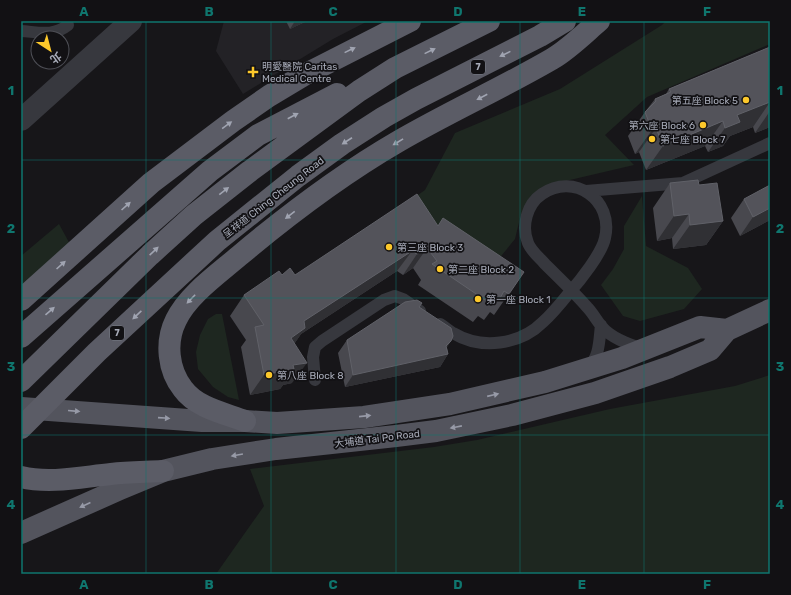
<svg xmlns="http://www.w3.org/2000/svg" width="791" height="595" font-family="Rubik,'Noto Sans TC',sans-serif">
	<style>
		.built { fill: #232226 }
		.green { fill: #1e2720 }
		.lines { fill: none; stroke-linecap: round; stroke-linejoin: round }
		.service { stroke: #37383e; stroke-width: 12 }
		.minor { stroke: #37383e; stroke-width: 22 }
		.primary { stroke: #53545d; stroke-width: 22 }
		.trunk { stroke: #5b5c66; stroke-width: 22 }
		.wall { fill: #48484e }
		.shaded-wall { fill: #303034 }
		.building { fill: #53535a; stroke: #606168 }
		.oneway { fill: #a0a4b1 }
		.oneway2 { fill: #979aa7 }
		.grid { fill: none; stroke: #0f766e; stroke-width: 1; stroke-opacity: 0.55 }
		.poi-dot { fill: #fcc82b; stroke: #121114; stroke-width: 1.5 }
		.labels { text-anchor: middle; stroke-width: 3.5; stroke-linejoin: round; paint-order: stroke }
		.shield { fill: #121114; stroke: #7b7e88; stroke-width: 1 }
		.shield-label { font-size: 9px; font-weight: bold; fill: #a8acb9 }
		.poi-label { font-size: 10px; fill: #a8acb9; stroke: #121114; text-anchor: start }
		.street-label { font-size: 10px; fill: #a8acb9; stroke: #121114 }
		.neatline { fill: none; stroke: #0f766e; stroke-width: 1.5 }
		.grid-label { font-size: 13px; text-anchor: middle; font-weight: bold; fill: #0f766e }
	</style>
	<rect width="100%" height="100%" fill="#171619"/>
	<path class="built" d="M 224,21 L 368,21 L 333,39 L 243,94 L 216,51 Z"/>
	<path class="green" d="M 666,21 L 770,21 L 770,44 L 647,97 L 605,135 L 634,165 L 557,183 L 539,192 L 521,214 L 515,239 L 493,266 L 405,204 L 425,190 L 455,133 L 560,89 L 662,25 Z
		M 642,196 L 646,246 L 688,268 L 702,289 L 684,309 L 640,321 L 623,316 L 601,285 L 613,269 L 624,249 L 624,226 Z
		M 59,224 L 71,246 L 21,288 L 21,256 Z
		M 216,314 L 222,314 L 239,400 L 228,397 L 213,387 L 198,369 L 196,352 L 200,335 L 208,319 Z
		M 770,375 L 770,574 L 216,574 L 264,506 L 250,469 L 434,447 L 477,440 L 610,409 L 735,386 Z"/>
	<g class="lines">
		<path class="service" d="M 21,31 C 38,32 53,37 68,25
			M 586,191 L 683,183 L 770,143
			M 440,324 C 445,327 449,331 453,333 C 481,350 520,345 543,322 C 552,314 561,303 569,293 C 580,281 602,253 605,238 C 614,200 574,172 542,194 C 527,204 521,226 528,243 C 531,251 539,257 545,264 C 559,278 574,292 587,307 C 594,314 598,324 606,331 C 614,338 634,348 644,347
			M 588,368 C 600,356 599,341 601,325
			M 315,380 L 313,357 L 315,347 L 322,341 L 384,300 L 395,296 L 403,299 L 420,311"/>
		<path class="minor" d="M 21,120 L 131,21"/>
		<path class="primary" d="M 21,408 L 202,421 L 245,421 L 277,423 L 364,417 L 450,404 L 545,382 L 622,358 L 700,327 L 727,330
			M 21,533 L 120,489 L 163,471 L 212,459 L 276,449 L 396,436 L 436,431 L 512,415 L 595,393 L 670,367 L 710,350 L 727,330 L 770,310"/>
		<path class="trunk" d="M 21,300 L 151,183 L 233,121 L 269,96 L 304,75 L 410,21
			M 21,337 L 210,171 L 258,135 L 337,94
			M 21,381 L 150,255 L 194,215 L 250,171 L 359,91 L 395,68 L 489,21
			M 245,421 C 224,413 197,408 183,389 C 168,370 165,342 176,320 C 188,295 218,274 239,256 C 289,214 342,174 399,141 C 449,112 502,88 552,59 C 568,50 585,33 599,21
			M 21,428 L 97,352 L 217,241 L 298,176 L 342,144 L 384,117 L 416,99 L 540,36 L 565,21
			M 21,477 C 50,484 81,477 111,474 C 128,472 146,472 163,471"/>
	</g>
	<path class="wall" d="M 286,21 L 307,21 L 290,29 Z
		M 770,47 L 770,127 L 755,133 L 753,127 L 730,136 L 723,146 L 708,152 L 705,146 L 646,170 L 639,152 L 635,154 L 628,136 L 645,112 L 648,108 L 655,99 L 666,94 L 669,89 Z
		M 670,183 L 699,185 L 723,221 L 706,245 L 673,249 L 672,238 L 657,241 L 653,208 Z
		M 744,199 L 770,220 L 740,236 L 731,218 Z
		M 438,226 L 524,272 L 494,315 L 490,312 L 484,320 L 478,316 L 473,322 L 418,285 L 421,280 L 413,268 L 403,275 L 397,271 L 301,334 L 294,344 L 292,383 L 283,385 L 280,389 L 250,395 L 241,347 L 246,340 L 230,316 L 244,295 L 282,275 L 295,275 Z
		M 419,307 L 447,348 L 448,354 L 440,367 L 345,387 L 338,353 L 347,340 Z"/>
	<path class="shaded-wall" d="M 295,21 L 307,21 L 290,29 Z
		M 770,102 L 753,127 L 730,136 L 723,146 L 708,152 L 725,128 L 737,115 Z
		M 770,111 L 770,127 L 755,133 Z
		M 723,121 L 705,146 L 646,170 L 663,146 Z
		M 656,128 L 639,152 L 635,154 L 652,130 Z
		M 770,208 L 770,220 L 740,236 L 753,217 Z
		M 689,214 L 672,238 L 657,241 L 674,216 Z
		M 723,221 L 706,245 L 673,249 L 690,225 Z
		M 427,248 L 413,268 L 403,275 L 417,254 Z
		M 412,251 L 397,271 L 301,334 L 291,349 L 291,338 L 304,321 Z
		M 451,341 L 443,354 L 448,354 L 440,367 L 345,387 L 353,375 L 446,346 Z
		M 307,363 L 292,383 L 283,385 L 280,389 L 250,395 L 264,375 L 293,365 Z"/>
	<path class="building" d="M 770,47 L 770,103 L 770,102 L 737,115 L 740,122 L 725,128 L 723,121 L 663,146 L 656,128 L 652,130 L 645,112 L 656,101 L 655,99 L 671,92 L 669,89 Z
		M 698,180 L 699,185 L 717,183 L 723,221 L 690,225 L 689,214 L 674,216 L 670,183 Z
		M 770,185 L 770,208 L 753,217 L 744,199 Z
		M 417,194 L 438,226 L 443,218 L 524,272 L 509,294 L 504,291 L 499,300 L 492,295 L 488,302 L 432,264 L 437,261 L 427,248 L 417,254 L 412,251 L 304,321 L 305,328 L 291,338 L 307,363 L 293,365 L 294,369 L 264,375 L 255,327 L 264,325 L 244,295 L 279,271 L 282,275 L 290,268 L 295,275 Z
		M 417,300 L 422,303 L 419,307 L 451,328 L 453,336 L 451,341 L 446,346 L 448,354 L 353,375 L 347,340 L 405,302 Z"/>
	<defs><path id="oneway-solid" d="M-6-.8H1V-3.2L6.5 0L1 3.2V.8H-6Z"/></defs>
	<g class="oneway">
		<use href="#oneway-solid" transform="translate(350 50) rotate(-26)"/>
		<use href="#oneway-solid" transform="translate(430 51) rotate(-26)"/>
		<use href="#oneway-solid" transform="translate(505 54) rotate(154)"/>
		<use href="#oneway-solid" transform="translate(482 97) rotate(152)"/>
		<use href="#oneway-solid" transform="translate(293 116) rotate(-28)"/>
		<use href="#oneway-solid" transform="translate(227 125) rotate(-36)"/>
		<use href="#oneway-solid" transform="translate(347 141) rotate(147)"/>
		<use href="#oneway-solid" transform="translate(398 142) rotate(149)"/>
		<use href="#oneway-solid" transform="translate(224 191) rotate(-38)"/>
		<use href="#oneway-solid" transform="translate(126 206) rotate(-42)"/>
		<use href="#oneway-solid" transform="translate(290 215) rotate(142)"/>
		<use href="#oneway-solid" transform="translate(154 251) rotate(-43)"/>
		<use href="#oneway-solid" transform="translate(61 265) rotate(-42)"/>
		<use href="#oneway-solid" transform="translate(191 299) rotate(134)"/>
		<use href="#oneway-solid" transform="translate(50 311) rotate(-41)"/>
		<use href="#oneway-solid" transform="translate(137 315) rotate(137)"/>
	</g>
	<g class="oneway2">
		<use href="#oneway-solid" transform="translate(493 395) rotate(-13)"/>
		<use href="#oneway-solid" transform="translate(74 411) rotate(5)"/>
		<use href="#oneway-solid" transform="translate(365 416) rotate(-6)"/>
		<use href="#oneway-solid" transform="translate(164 418) rotate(4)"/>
		<use href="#oneway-solid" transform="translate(456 427) rotate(169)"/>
		<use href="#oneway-solid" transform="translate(237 455) rotate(170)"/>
		<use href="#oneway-solid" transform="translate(85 505) rotate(155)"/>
	</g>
	<path class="grid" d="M 146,21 L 146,574M 271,21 L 271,574M 396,21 L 396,574M 520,21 L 520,574M 644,21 L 644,574M 21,160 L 770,160M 21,298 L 770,298M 21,435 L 770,435"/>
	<g class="poi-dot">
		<path d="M251 66h4v4h4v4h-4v4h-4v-4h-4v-4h4z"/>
		<circle cx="746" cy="100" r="4"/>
		<circle cx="703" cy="125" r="4"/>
		<circle cx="652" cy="139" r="4"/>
		<circle cx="389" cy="247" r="4"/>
		<circle cx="440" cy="269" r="4"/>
		<circle cx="478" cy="299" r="4"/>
		<circle cx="269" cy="375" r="4"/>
	</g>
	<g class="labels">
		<g class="shield">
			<rect x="471" y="60" width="14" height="14" rx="3"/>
			<rect x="110" y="326" width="14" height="14" rx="3"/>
		</g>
		<g class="shield-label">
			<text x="478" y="70">7</text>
			<text x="117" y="336">7</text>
		</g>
		<g class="poi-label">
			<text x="262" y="70">明愛醫院 Caritas<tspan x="262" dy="12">Medical Centre</tspan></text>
			<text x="738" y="104" text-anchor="end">第五座 Block 5</text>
			<text x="695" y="129" text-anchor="end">第六座 Block 6</text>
			<text x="660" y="143">第七座 Block 7</text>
			<text x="397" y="251">第三座 Block 3</text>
			<text x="448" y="273">第二座 Block 2</text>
			<text x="486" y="303">第一座 Block 1</text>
			<text x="277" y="379">第八座 Block 8</text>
		</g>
		<g class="street-label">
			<text transform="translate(273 197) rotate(-38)" y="4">呈祥道 Ching Cheung Road</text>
			<text transform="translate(377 438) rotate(-7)" y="4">大埔道 Tai Po Road</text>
		</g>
	</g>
	<rect width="791" height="595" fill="none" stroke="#121114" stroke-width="44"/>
	<g transform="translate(50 50) rotate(144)"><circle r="19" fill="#121114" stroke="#4e4f56"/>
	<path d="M0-3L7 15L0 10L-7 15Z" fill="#fcc82b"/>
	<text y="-6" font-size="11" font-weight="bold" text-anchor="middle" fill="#a8acb9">北</text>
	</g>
	<rect x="22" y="22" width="747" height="551" class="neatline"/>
	<g class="grid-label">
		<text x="84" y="16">A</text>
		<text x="209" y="16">B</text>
		<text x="333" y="16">C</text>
		<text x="458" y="16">D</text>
		<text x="582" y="16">E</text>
		<text x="707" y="16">F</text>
		<text x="11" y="95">1</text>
		<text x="780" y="95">1</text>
		<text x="11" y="233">2</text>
		<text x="780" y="233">2</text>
		<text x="11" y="371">3</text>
		<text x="780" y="371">3</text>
		<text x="11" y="509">4</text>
		<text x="780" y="509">4</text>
		<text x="84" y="589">A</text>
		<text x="209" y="589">B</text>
		<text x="333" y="589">C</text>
		<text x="458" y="589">D</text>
		<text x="582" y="589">E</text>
		<text x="707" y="589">F</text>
	</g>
</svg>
